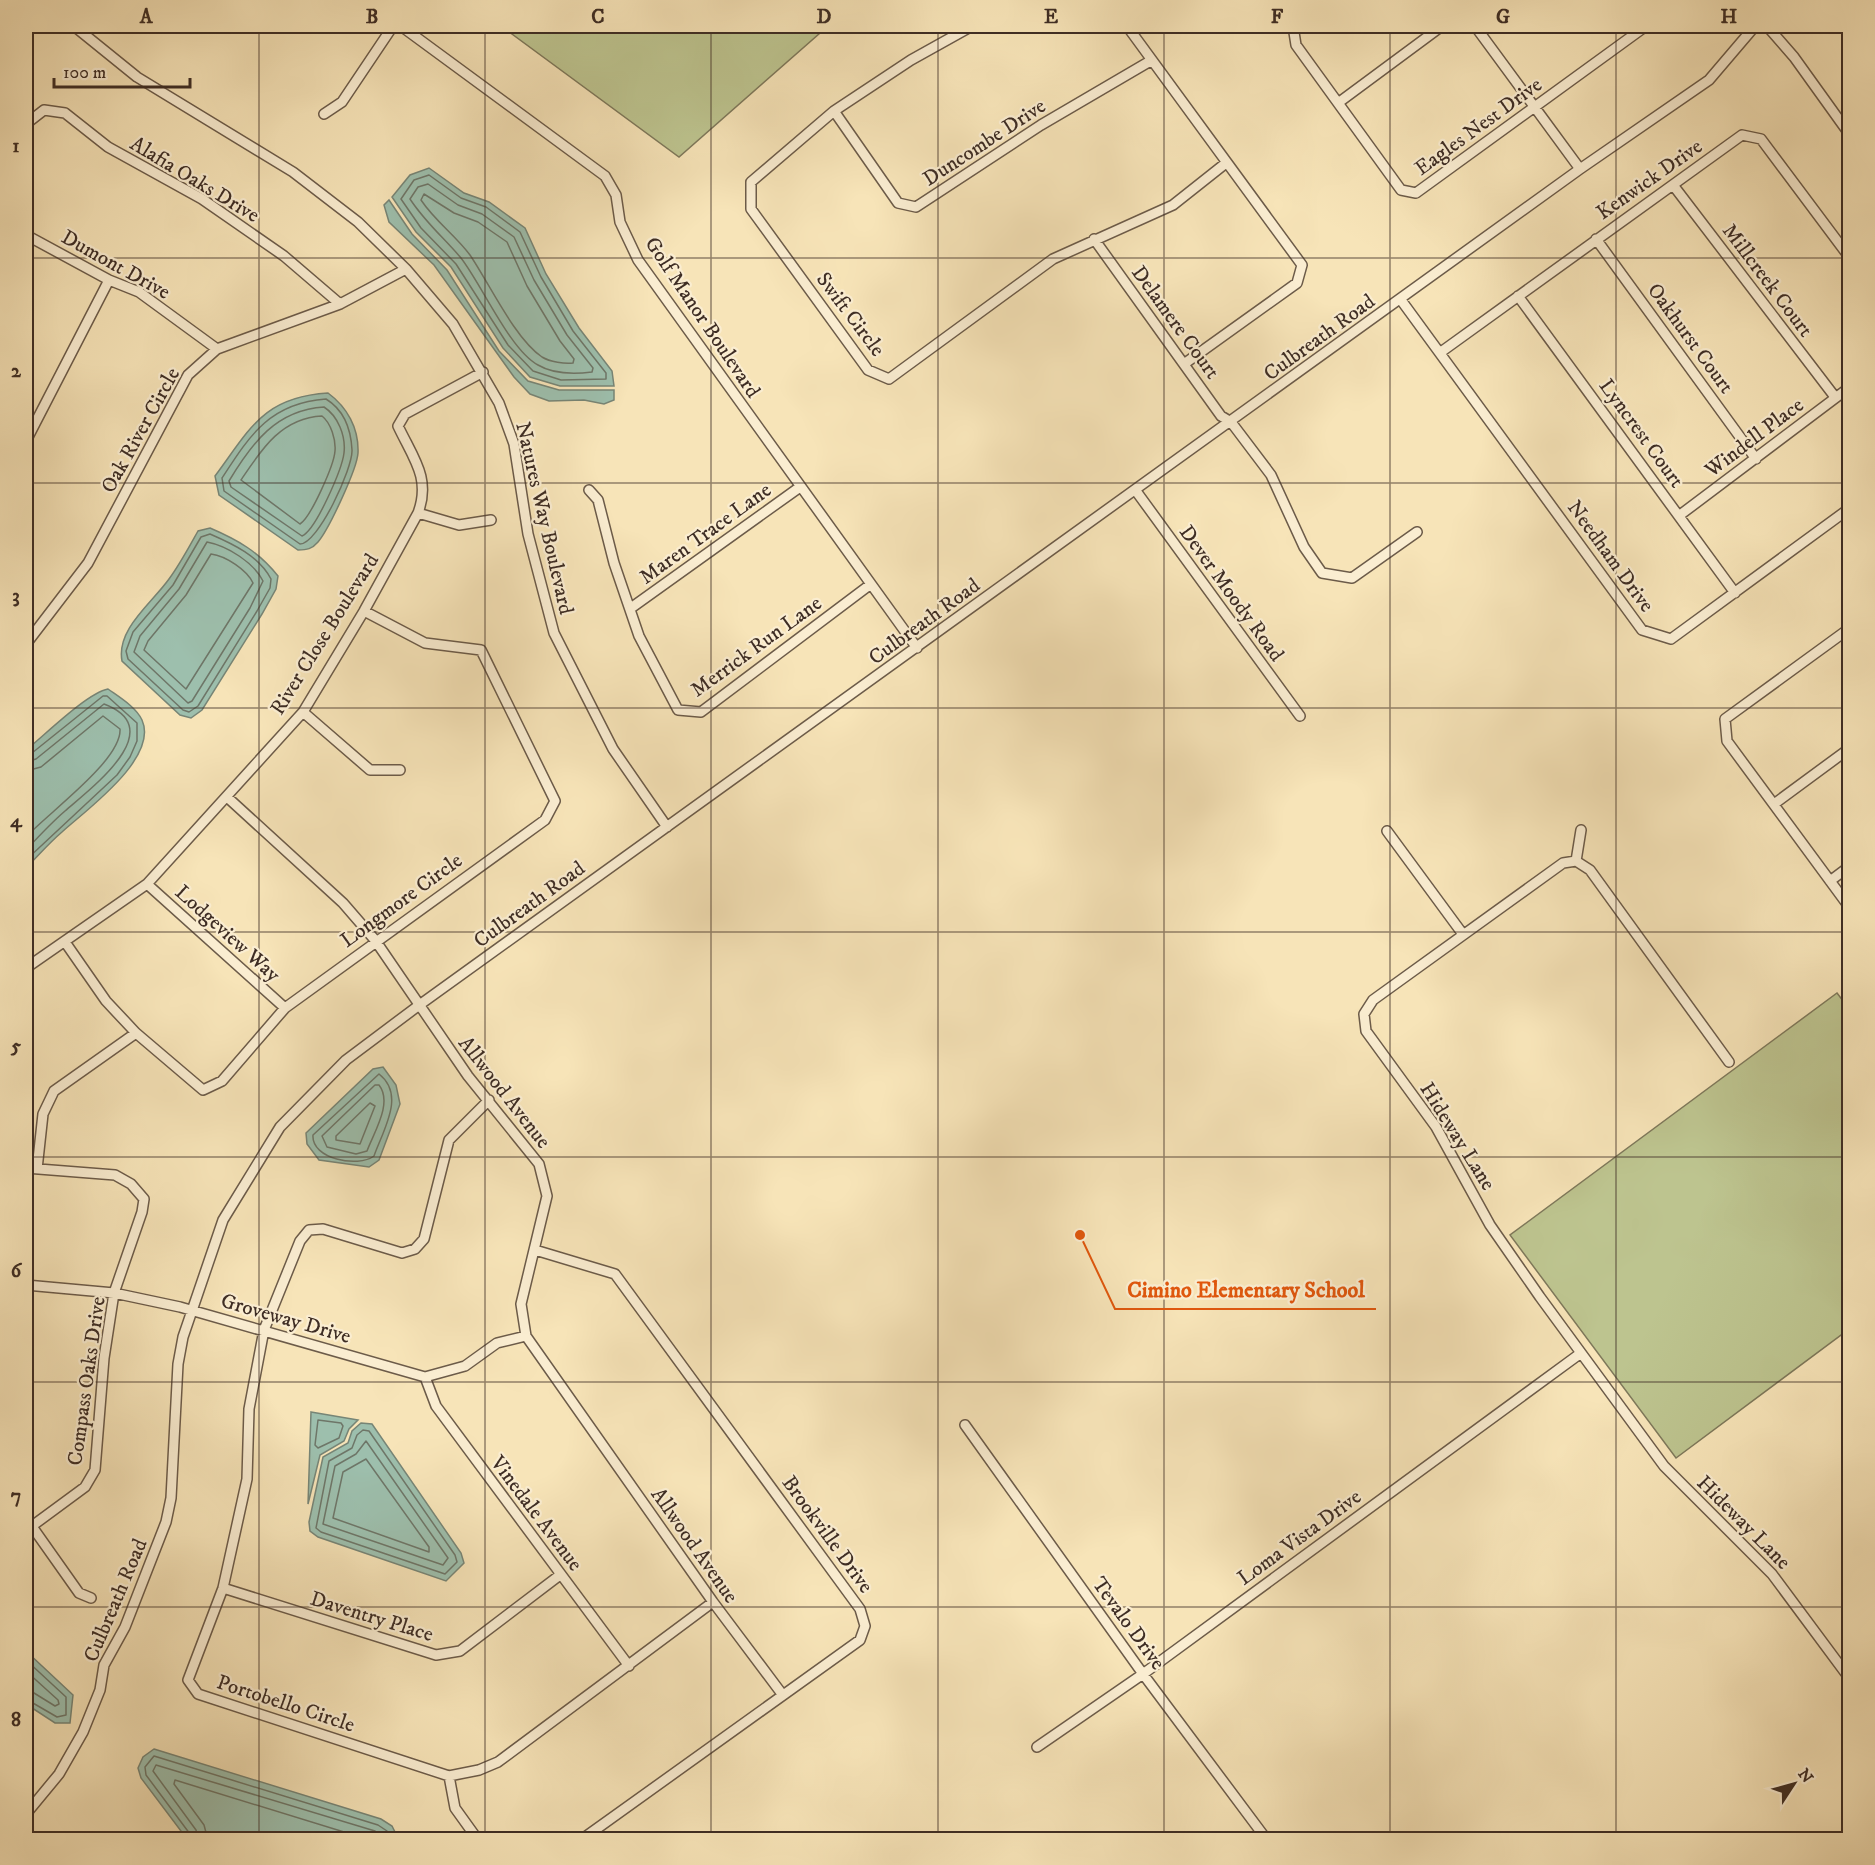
<svg xmlns="http://www.w3.org/2000/svg" width="1875" height="1865" font-family="'IM FELL DW Pica',serif">
	<style>
		.green { fill: #bdc48f; stroke: #7e785a; stroke-width: 1.5 }
		.water { fill: #9dbfad; stroke: #778576; stroke-width: 1.5 }
		.lines { fill: none; stroke-linecap: round; stroke-linejoin: round }
		.shore { stroke: #6e7668; stroke-width: 1.5 }
		.minor-casing { stroke: #6c5b49; stroke-width: 12 }
		.minor { stroke: #faedd1; stroke-width: 9 }
		.grid { fill: none; stroke: #3e2d24; stroke-width: 1.5; stroke-opacity: 0.55 }
		.labels { text-anchor: middle; stroke-width: 4.5; stroke-linejoin: round; paint-order: stroke }
		.street-label { font-size: 21px; fill: #3e2d24; stroke: #faedd1 }
		.leader { fill: none; stroke: #e0570d; stroke-width: 2 }
		.callout-dot { fill: #e0570d; stroke: #faedd1; stroke-width: 2 }
		.callout-label { font-size: 22px; text-anchor: middle; font-weight: bold; fill: #e0570d; stroke: #faedd1; stroke-width: 4.5; stroke-linejoin: round; paint-order: stroke }
		.neatline { fill: none; stroke: #3e2d24; stroke-width: 2 }
		.grid-label { font-size: 20px; text-anchor: middle; font-weight: bold; fill: #3e2d24 }
	</style>
	<rect width="100%" height="100%" fill="#f7e4b8"/>
	<filter id="stains"><feTurbulence type="fractalNoise" baseFrequency=".00333" numOctaves="4"/><feColorMatrix values="0 0 0 0 .2 0 0 0 0 .09 0 0 0 0 .02 0 0 0 .5 -.17"/></filter>
	<radialGradient id="worn" r=".72"><stop offset=".6" stop-color="#630" stop-opacity="0"/><stop offset="1" stop-color="#630" stop-opacity=".3"/></radialGradient>
	<path class="green" d="M 501,26 L 828,26 L 679,157 Z
		M 1837,993 L 1850,1010 L 1849,1329 L 1676,1458 L 1510,1235 Z"/>
	<path class="water" d="M 429,168 L 464,193 L 489,202 L 525,228 L 546,274 L 579,328 L 612,371 L 614,386 L 560,386 L 530,377 L 503,348 L 451,267 L 416,232 L 392,197 L 410,175 Z
		M 389,200 L 412,234 L 447,270 L 499,351 L 528,381 L 559,390 L 614,390 L 614,400 L 604,404 L 584,400 L 549,401 L 530,394 L 514,377 L 434,265 L 389,222 L 384,205 Z
		M 328,393 C 347,407 359,428 358,453 C 357,469 329,529 318,542 C 312,549 307,550 298,550 L 219,495 L 215,476 C 250,429 263,397 328,393 Z
		M 210,528 C 238,540 259,552 278,576 L 276,589 L 262,614 L 202,710 L 191,718 L 180,715 L 122,661 C 116,629 152,603 169,579 C 180,564 189,547 198,531 Z
		M 108,689 C 119,697 136,707 142,720 C 159,758 86,810 62,832 C 49,843 38,856 26,868 L 26,750 C 45,735 87,693 108,689 Z
		M 383,1067 L 396,1085 L 400,1104 L 379,1160 L 369,1167 L 319,1160 L 307,1144 L 306,1133 L 373,1069 Z
		M 311,1412 L 358,1420 L 349,1429 L 344,1441 L 320,1455 L 308,1504 Z
		M 361,1423 L 372,1424 L 461,1553 L 464,1563 L 446,1581 L 318,1537 L 310,1531 L 309,1522 L 323,1457 L 348,1443 L 352,1431 Z
		M 26,1651 L 73,1695 L 70,1723 L 55,1723 L 26,1704 Z
		M 154,1749 L 381,1819 L 392,1826 L 397,1836 L 393,1840 L 187,1839 L 141,1778 L 138,1768 L 143,1757 Z"/>
	<g class="lines">
		<path class="shore" d="M 429,175 L 461,198 L 486,207 L 520,232 L 541,277 L 573,331 L 606,373 L 606,379 L 561,380 L 533,371 L 508,345 L 456,264 L 421,228 L 401,199 L 414,180 Z
			M 428,184 L 458,205 L 482,214 L 514,237 L 534,280 L 567,335 L 593,368 L 592,372 C 576,374 553,374 538,365 C 510,350 482,285 461,258 C 444,238 425,222 410,199 L 418,187 Z
			M 424,194 L 454,213 L 478,222 L 507,242 L 527,286 L 560,341 L 574,359 L 573,363 C 565,364 550,362 542,357 C 515,339 489,283 470,255 C 455,235 435,221 421,200 Z
			M 326,399 C 344,410 351,430 352,450 C 353,468 318,544 300,544 L 224,491 L 222,478 C 250,435 270,403 326,399 Z
			M 324,407 C 338,416 346,436 344,453 C 342,469 316,530 302,536 L 231,487 L 229,481 C 252,443 276,410 324,407 Z
			M 322,416 C 331,423 336,440 335,451 C 334,465 311,517 300,524 L 241,480 C 261,450 281,418 322,416 Z
			M 210,534 C 233,544 259,556 271,579 L 270,588 L 257,611 L 198,706 L 189,712 L 183,710 L 128,659 L 126,651 L 133,632 L 173,585 L 201,537 Z
			M 207,542 C 228,546 254,563 263,581 L 250,608 L 192,701 L 188,703 L 134,652 L 140,636 L 179,589 Z
			M 211,554 C 226,556 247,570 253,583 L 186,689 L 144,650 L 148,641 L 186,595 Z
			M 26,755 L 32,753 L 103,696 L 107,696 L 137,723 L 137,741 L 130,757 L 117,775 L 26,860
			M 26,762 L 36,759 L 104,704 C 171,729 90,789 65,811 C 51,823 39,836 26,850
			M 26,771 L 41,767 L 103,716 L 120,729 C 122,760 48,813 26,837
			M 379,1074 C 406,1095 383,1130 374,1156 C 358,1168 311,1159 313,1135 Z
			M 375,1085 L 379,1085 C 393,1103 374,1132 367,1151 L 356,1154 L 327,1147 L 322,1136 Z
			M 370,1103 L 375,1106 L 360,1144 L 336,1140 L 336,1136 Z
			M 318,1420 L 341,1423 L 343,1426 L 339,1438 L 318,1448 L 315,1445 Z
			M 363,1430 L 369,1431 L 455,1555 L 457,1562 L 445,1574 L 321,1532 L 316,1528 L 329,1461 L 352,1448 L 357,1435 Z
			M 366,1441 L 448,1558 L 443,1565 L 323,1524 L 335,1466 L 356,1454 Z
			M 366,1459 L 429,1547 L 429,1552 L 333,1518 L 343,1472 Z
			M 26,1660 L 66,1697 L 66,1715 L 57,1717 L 26,1699
			M 26,1671 L 58,1700 L 59,1704 L 55,1706 L 34,1693 L 26,1692
			M 191,1840 L 190,1834 L 146,1775 L 145,1767 L 154,1756 L 378,1825 L 387,1831 L 390,1840
			M 199,1840 L 196,1830 L 153,1771 L 156,1765 L 375,1831 L 382,1840
			M 208,1840 L 204,1825 L 174,1784 L 175,1780 L 370,1840"/>
		<g class="minor-casing">
			<path id="minor" d="M 74,26 L 137,77 L 293,172 L 358,222 L 406,269 L 453,324 L 499,403 L 514,444 L 528,534 L 554,633 L 613,749 L 667,827
				M 401,26 L 605,176 L 616,195 L 620,222 L 638,260 L 917,648
				M 972,26 L 911,60 L 834,111 L 751,182 L 751,209 L 868,370 L 889,379 L 1053,259 L 1173,205 L 1226,163
				M 1127,26 L 1302,265 L 1297,283 L 1184,364
				M 1293,26 L 1296,45 L 1401,190 L 1416,193 L 1646,26
				M 1475,26 L 1580,169
				M 1767,26 L 1794,57 L 1850,135
				M 1338,103 L 1442,26
				M 834,111 L 898,203 L 916,207 L 1041,125 L 1152,60
				M 324,114 L 342,102 L 393,26
				M 26,124 L 44,110 L 65,113 L 108,147 L 202,199 L 284,256 L 340,304
				M 1673,185 L 1835,397
				M 26,235 L 109,280 L 139,292 L 217,349
				M 1094,239 L 1221,416 L 1231,422 L 1271,475 L 1304,547 L 1322,573 L 1352,578 L 1417,532
				M 1596,239 L 1756,459
				M 1518,296 L 1735,593
				M 1401,300 L 1642,630 L 1671,639 L 1850,508
				M 1441,352 L 1742,135 L 1761,139 L 1850,258
				M 26,441 L 109,280
				M 589,490 L 598,500 L 614,563 L 639,636 L 678,710 L 701,712 L 871,584
				M 1136,491 L 1300,716
				M 418,513 L 459,525 L 491,520
				M 1680,515 L 1850,387
				M 631,608 L 800,487
				M 1850,628 L 1725,719 L 1727,741 L 1850,908
				M 26,644 L 88,563 L 188,375 L 217,349 L 340,304 L 406,269
				M 303,712 L 370,770 L 400,770
				M 227,797 L 343,903 L 375,940 L 468,1076 L 539,1164 L 547,1196 L 521,1304 L 526,1336 L 713,1602 L 782,1694
				M 1774,804 L 1850,748
				M 1387,831 L 1462,933
				M 1576,861 L 1581,830
				M 1830,881 L 1850,866
				M 147,884 L 285,1008
				M 65,942 L 106,1001 L 136,1033 L 203,1090 L 222,1081 L 285,1008 L 545,820 L 555,801 L 481,650 L 425,643 L 364,611
				M 26,968 L 147,884 L 303,712 L 364,611 L 418,513 C 431,478 413,458 398,426 L 405,414 L 483,372
				M 1729,1062 L 1590,870 L 1576,861 L 1563,863 L 1373,1000 L 1364,1014 L 1366,1031 L 1436,1127 L 1490,1225 L 1540,1297 L 1664,1466 L 1772,1574 L 1850,1679
				M 489,1100 L 449,1140 L 424,1239 L 415,1249 L 402,1253 L 323,1229 L 309,1230 L 300,1241 L 264,1330 L 249,1409 L 247,1479 L 223,1588 L 188,1680 L 198,1694 L 449,1776 L 479,1770 L 498,1762 L 713,1602
				M 26,1168 L 115,1175 L 131,1184 L 144,1199 L 142,1212 L 114,1293 L 104,1358 L 95,1470 L 85,1487 L 32,1526
				M 37,1169 L 43,1114 L 54,1091 L 136,1033
				M 535,1250 L 615,1274 L 860,1609 L 865,1626 L 860,1640 L 581,1840
				M 26,1285 L 114,1293 L 180,1307 L 425,1377 L 465,1366 L 497,1343 L 526,1336
				M 425,1377 L 436,1406 L 629,1666
				M 965,1425 L 1143,1674 L 1267,1840
				M 26,1518 L 79,1593 L 91,1598
				M 223,1588 L 436,1655 L 460,1651 L 560,1575
				M 1037,1747 L 1143,1674 L 1581,1353
				M 449,1776 L 455,1808 L 478,1840
				M 26,1814 L 59,1774 L 83,1732 L 100,1690 L 104,1665 L 125,1627 L 166,1522 L 171,1498 L 178,1364 L 183,1337 L 223,1220 L 280,1127 L 346,1060 L 418,1006 L 1580,169 L 1709,80 L 1755,26"/>
		</g>
		<use href="#minor" class="minor"/>
	</g>
	<path class="grid" d="M 259,26 L 259,1840M 485,26 L 485,1840M 711,26 L 711,1840M 938,26 L 938,1840M 1164,26 L 1164,1840M 1390,26 L 1390,1840M 1616,26 L 1616,1840M 26,258 L 1850,258M 26,483 L 1850,483M 26,708 L 1850,708M 26,932 L 1850,932M 26,1157 L 1850,1157M 26,1382 L 1850,1382M 26,1607 L 1850,1607"/>
	<g class="labels">
		<g class="street-label">
			<text transform="translate(1478 126) rotate(-36)" y="7">Eagles Nest Drive</text>
			<text transform="translate(984 142) rotate(-33)" y="7">Duncombe Drive</text>
			<text transform="translate(195 179) rotate(31)" y="7">Alafia Oaks Drive</text>
			<text transform="translate(1649 179) rotate(-35)" y="7">Kenwick Drive</text>
			<text transform="translate(116 264) rotate(29)" y="7">Dumont Drive</text>
			<text transform="translate(1768 280) rotate(53)" y="7">Millcreek Court</text>
			<text transform="translate(851 314) rotate(53)" y="7">Swift Circle</text>
			<text transform="translate(703 317) rotate(56)" y="7">Golf Manor Boulevard</text>
			<text transform="translate(1176 322) rotate(54)" y="7">Delamere Court</text>
			<text transform="translate(1319 337) rotate(-36)" y="7">Culbreath Road</text>
			<text transform="translate(1691 338) rotate(54)" y="7">Oakhurst Court</text>
			<text transform="translate(140 430) rotate(-61)" y="7">Oak River Circle</text>
			<text transform="translate(1642 433) rotate(54)" y="7">Lyncrest Court</text>
			<text transform="translate(1754 437) rotate(-37)" y="7">Windell Place</text>
			<text transform="translate(545 518) rotate(77)" y="7">Natures Way Boulevard</text>
			<text transform="translate(705 533) rotate(-36)" y="7">Maren Trace Lane</text>
			<text transform="translate(1611 556) rotate(54)" y="7">Needham Drive</text>
			<text transform="translate(1232 593) rotate(54)" y="7">Dever Moody Road</text>
			<text transform="translate(924 621) rotate(-36)" y="7">Culbreath Road</text>
			<text transform="translate(324 634) rotate(-58)" y="7">River Close Boulevard</text>
			<text transform="translate(756 646) rotate(-36)" y="7">Merrick Run Lane</text>
			<text transform="translate(401 900) rotate(-36)" y="7">Longmore Circle</text>
			<text transform="translate(529 904) rotate(-36)" y="7">Culbreath Road</text>
			<text transform="translate(228 933) rotate(42)" y="7">Lodgeview Way</text>
			<text transform="translate(505 1092) rotate(52)" y="7">Allwood Avenue</text>
			<text transform="translate(1458 1136) rotate(58)" y="7">Hideway Lane</text>
			<text transform="translate(286 1318) rotate(16)" y="7">Groveway Drive</text>
			<text transform="translate(86 1381) rotate(-82)" y="7">Compass Oaks Drive</text>
			<text transform="translate(537 1513) rotate(53)" y="7">Vinedale Avenue</text>
			<text transform="translate(1744 1522) rotate(45)" y="7">Hideway Lane</text>
			<text transform="translate(828 1534) rotate(54)" y="7">Brookville Drive</text>
			<text transform="translate(1299 1537) rotate(-36)" y="7">Loma Vista Drive</text>
			<text transform="translate(695 1545) rotate(55)" y="7">Allwood Avenue</text>
			<text transform="translate(115 1600) rotate(-67)" y="7">Culbreath Road</text>
			<text transform="translate(372 1616) rotate(17)" y="7">Daventry Place</text>
			<text transform="translate(1129 1623) rotate(54)" y="7">Tevalo Drive</text>
			<text transform="translate(286 1703) rotate(18)" y="7">Portobello Circle</text>
		</g>
	</g>
	<path class="leader" d="M1080 1235L1115 1309H1376"/>
	<circle class="callout-dot" cx="1080" cy="1235" r="6"/>
	<g class="callout-label">
		<text x="1246" y="1297">Cimino Elementary School</text>
	</g>
	<rect width="1875" height="1865" fill="none" stroke="#f7e4b8" stroke-width="66"/>
	<g transform="translate(1794 1784) rotate(54)" stroke="#faedd1" stroke-width="4.5" paint-order="stroke">
	<path d="M0-4.5L10 22L0 15L-10 22Z" fill="#3e2d24"/>
	<text y="-9" font-size="16" font-weight="bold" text-anchor="middle" fill="#3e2d24">N</text>
	</g>
	<path d="M54 78v9h136v-9" fill="none" stroke="#3e2d24" stroke-width="3"/>
	<text x="63" y="78" font-size="18" fill="#3e2d24" stroke="#faedd1" stroke-width="4.5" paint-order="stroke">100 m</text>
	<rect x="33" y="33" width="1809" height="1799" class="neatline"/>
	<g class="grid-label">
		<text x="146" y="23">A</text>
		<text x="372" y="23">B</text>
		<text x="598" y="23">C</text>
		<text x="824" y="23">D</text>
		<text x="1051" y="23">E</text>
		<text x="1277" y="23">F</text>
		<text x="1503" y="23">G</text>
		<text x="1729" y="23">H</text>
		<text x="16" y="152">1</text>
		<text x="16" y="377">2</text>
		<text x="16" y="602">3</text>
		<text x="16" y="827">4</text>
		<text x="16" y="1052">5</text>
		<text x="16" y="1277">6</text>
		<text x="16" y="1502">7</text>
		<text x="16" y="1726">8</text>
	</g>
	<rect width="100%" height="100%" filter="url(#stains)"/>
	<rect width="100%" height="100%" fill="url(#worn)"/>
</svg>
